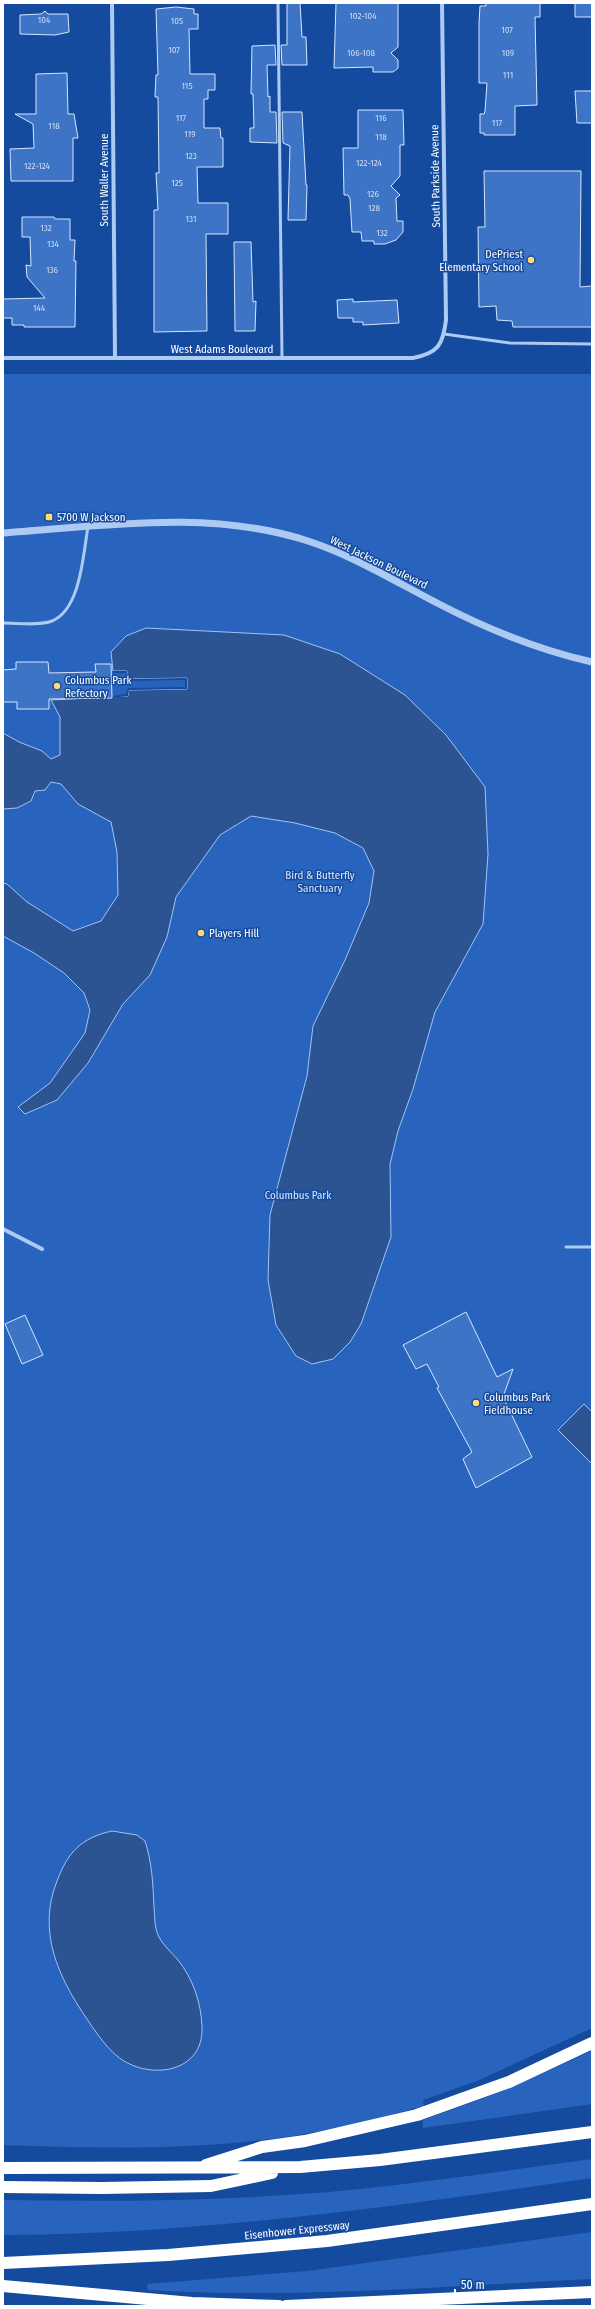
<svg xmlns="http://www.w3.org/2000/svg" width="595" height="2309" font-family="'Fira Sans Condensed',sans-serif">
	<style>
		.green { fill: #2864bd }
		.water { fill: #2c5392; stroke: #a0c4f6 }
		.pier { fill: #154b9f }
		.building { fill: #3e74c5; stroke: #d6e6fd }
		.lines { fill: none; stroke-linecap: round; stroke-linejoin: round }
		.service { stroke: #adcaf3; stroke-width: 3 }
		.minor { stroke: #adcaf3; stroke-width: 4 }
		.tertiary { stroke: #adcaf3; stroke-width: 7 }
		.motorway { stroke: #fff; stroke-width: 12 }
		.poi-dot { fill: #ffdc70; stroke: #154b9f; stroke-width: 1.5 }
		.labels { text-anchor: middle; stroke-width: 3; stroke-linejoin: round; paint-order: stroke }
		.number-label { font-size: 9px; fill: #cfdcf0 }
		.street-label { font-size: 11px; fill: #fff; stroke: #154b9f }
		.poi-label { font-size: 11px; fill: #fff; stroke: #154b9f; text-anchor: start }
		.park-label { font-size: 11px; fill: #d6e6fd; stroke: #154b9f }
	</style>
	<rect width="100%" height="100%" fill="#154b9f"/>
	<path class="green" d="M 3,374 L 592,374 L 592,2028 L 477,2081 L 423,2100 L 424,2106 C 395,2113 366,2122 336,2128 C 227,2151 113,2149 3,2145 Z
		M 592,2051 L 592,2104 L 423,2128 L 423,2120 L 495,2094 Z
		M 592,2159 L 592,2178 C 396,2206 201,2234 3,2235 L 3,2200 C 118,2202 235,2201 350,2190 C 431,2182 511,2170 592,2159 Z
		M 592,2232 L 592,2279 C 444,2286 296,2299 148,2290 L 147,2284 L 307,2271 Z"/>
	<path class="water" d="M 146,628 L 284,635 L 340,654 L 405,695 L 446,735 L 485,787 L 488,854 L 483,924 L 435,1012 L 413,1089 L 398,1131 L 390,1164 L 391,1237 L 361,1324 L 350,1342 L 333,1359 L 312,1364 L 296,1356 L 276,1325 L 268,1280 L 270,1215 L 307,1076 L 313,1026 L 345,960 L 369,903 L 374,871 L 363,848 L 335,833 L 295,823 L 251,816 L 220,835 L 176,897 L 167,937 L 150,975 L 123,1004 L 88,1063 L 57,1100 L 25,1114 L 18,1107 L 50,1083 L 85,1033 L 90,1010 L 84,993 L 64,973 L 34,953 L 3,936 L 3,883 L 7,884 L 27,902 L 73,931 L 101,921 L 118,895 L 117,852 L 111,822 L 78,804 L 61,784 L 51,782 L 45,790 L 35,791 L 31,801 L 17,808 L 3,809 L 3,733 L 19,742 L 42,751 L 51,759 L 60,755 L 60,717 L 51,700 L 128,696 L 129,690 L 187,689 L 187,678 L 128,679 L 127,671 L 113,671 L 111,652 L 126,636 Z
		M 584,1404 L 592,1412 L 592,1464 L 558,1430 Z
		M 112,1831 L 137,1835 L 145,1841 C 152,1862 153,1885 154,1907 C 155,1916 154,1928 159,1937 C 163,1945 172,1953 178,1960 C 193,1979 201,2002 202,2027 C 204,2074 147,2081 117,2056 C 105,2046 95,2031 87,2019 C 58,1977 37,1931 57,1881 C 68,1852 81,1838 112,1831 Z"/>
	<path class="pier" d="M 113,671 L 127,671 L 128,679 L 187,678 L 187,689 L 129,690 L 128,696 L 112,698 L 112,696 L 126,694 L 128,688 L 185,687 L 185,680 L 128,681 L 126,673 L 113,673 Z"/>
	<path class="building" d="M 287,3 L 300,3 L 302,37 L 306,37 L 307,65 L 282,65 L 281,45 L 287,45 Z
		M 336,3 L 398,3 L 398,47 L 391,53 L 398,60 L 398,68 L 393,72 L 373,72 L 373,67 L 334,68 Z
		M 486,3 L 540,3 L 540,17 L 535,17 L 537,105 L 515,106 L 515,135 L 484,135 L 484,133 L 480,133 L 480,114 L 484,114 L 485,111 L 487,83 L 479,83 L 479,23 L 480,6 L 486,6 Z
		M 575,3 L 592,3 L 592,17 L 575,17 Z
		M 176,7 L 194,9 L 194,14 L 198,14 L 198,29 L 189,29 L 190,74 L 215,74 L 215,90 L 208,90 L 208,99 L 204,99 L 204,128 L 220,128 L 221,138 L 223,138 L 223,167 L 197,167 L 198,203 L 228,203 L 228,234 L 206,234 L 207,331 L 154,332 L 154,210 L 158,210 L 156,173 L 159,173 L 158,97 L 155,97 L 156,75 L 158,75 L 156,9 Z
		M 45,11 L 48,14 L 68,14 L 69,32 L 55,35 L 20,34 L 20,15 L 41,14 Z
		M 275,45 L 276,65 L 267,65 L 268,97 L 270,96 L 270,112 L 276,112 L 277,143 L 250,142 L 250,128 L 254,128 L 253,94 L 251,94 L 252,46 Z
		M 67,73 L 68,114 L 74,114 L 78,138 L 73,138 L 73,181 L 11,181 L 10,149 L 34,148 L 33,124 L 15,114 L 36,114 L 36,74 Z
		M 575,91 L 592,91 L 592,123 L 577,123 Z
		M 358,110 L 403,110 L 404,145 L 400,145 L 400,176 L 391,186 L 400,195 L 396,198 L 397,221 L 403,221 L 403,232 L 396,240 L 385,244 L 374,244 L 374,241 L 362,241 L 361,232 L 352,232 L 350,199 L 348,195 L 344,195 L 343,148 L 358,148 Z
		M 282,112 L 302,112 L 306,185 L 307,185 L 306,220 L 288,220 L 290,146 L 283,143 Z
		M 484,171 L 581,171 L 580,287 L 592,286 L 592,327 L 513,327 L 512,321 L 497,320 L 496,306 L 479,307 L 478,227 L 485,227 Z
		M 22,217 L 54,217 L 55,219 L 70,219 L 70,240 L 75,240 L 74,261 L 76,261 L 75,327 L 24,327 L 24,325 L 12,325 L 12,318 L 3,318 L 3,299 L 45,298 L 27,277 L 26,265 L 31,266 L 30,237 L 22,237 Z
		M 234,242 L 251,242 L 253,302 L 256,301 L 255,331 L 235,331 Z
		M 353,299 L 353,302 L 397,300 L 399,323 L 363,325 L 363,322 L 353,322 L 353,318 L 338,318 L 337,300 Z
		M 16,662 L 48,662 L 49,673 L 96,672 L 95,664 L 111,664 L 112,698 L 49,699 L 49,709 L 17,709 L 17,702 L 3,702 L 3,670 L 16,669 Z
		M 466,1312 L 497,1377 L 513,1369 L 503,1397 L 532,1457 L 476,1488 L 463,1459 L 472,1452 L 437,1388 L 439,1387 L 427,1364 L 416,1369 L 403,1345 Z
		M 25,1315 L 43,1355 L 22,1364 L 5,1324 Z"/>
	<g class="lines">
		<path class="service" d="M 278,3 L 282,358
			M 444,334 L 510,343 L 592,344
			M 3,623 C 18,623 38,626 52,621 C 81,609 83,554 88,527
			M 566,1247 L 592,1247"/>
		<path class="minor" d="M 112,3 L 115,357
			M 3,358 L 413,358 C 438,353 443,345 446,320 L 442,3
			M 3,1229 L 42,1249"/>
		<path class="tertiary" d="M 3,533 C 103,526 211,509 308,541 C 354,556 396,582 439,604 C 487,629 539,650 592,662"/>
		<path class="motorway" d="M 206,2165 L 262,2147 L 305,2141 L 417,2115 L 509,2082 L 592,2043
			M 3,2168 L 300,2167 L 380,2160 L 592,2132
			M 3,2187 L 102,2188 L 211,2186 L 272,2173
			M 3,2263 L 168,2255 L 327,2241 L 592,2204
			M 3,2286 L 192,2303 L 279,2306
			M 286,2306 L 592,2292"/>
	</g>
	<g class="poi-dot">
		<circle cx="531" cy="260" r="4"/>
		<rect x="45" y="513" width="8" height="8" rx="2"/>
		<circle cx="57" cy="686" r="4"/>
		<circle cx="201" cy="933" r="4"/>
		<circle cx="476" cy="1403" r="4"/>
	</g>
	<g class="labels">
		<g class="number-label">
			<text x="363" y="19">102-104</text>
			<text x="44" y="23">104</text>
			<text x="177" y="24">105</text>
			<text x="507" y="33">107</text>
			<text x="174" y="53">107</text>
			<text x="361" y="56">106-108</text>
			<text x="508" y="56">109</text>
			<text x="508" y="78">111</text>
			<text x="187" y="89">115</text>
			<text x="181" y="121">117</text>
			<text x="381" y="121">116</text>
			<text x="497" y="126">117</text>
			<text x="54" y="129">118</text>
			<text x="190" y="137">119</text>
			<text x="381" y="140">118</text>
			<text x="191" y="159">123</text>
			<text x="369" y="166">122-124</text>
			<text x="37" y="169">122-124</text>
			<text x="177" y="186">125</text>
			<text x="373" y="197">126</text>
			<text x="374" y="211">128</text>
			<text x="191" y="222">131</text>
			<text x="46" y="231">132</text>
			<text x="382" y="236">132</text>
			<text x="53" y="247">134</text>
			<text x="52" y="273">136</text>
			<text x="39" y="311">144</text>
		</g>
		<g class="street-label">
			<text transform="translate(435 176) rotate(-91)" y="4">South Parkside Avenue</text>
			<text transform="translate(104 180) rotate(-90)" y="4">South Waller Avenue</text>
			<text x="222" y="353">West Adams Boulevard</text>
			<text transform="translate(379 562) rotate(26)" y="4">West Jackson Boulevard</text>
			<text transform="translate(297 2230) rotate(-6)" y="4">Eisenhower Expressway</text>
		</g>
		<g class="poi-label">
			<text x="523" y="258" text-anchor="end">DePriest<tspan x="523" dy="13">Elementary School</tspan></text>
			<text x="57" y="521">5700 W Jackson</text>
			<text x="65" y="684">Columbus Park<tspan x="65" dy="13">Refectory</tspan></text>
			<text x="209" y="937">Players Hill</text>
			<text x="484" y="1401">Columbus Park<tspan x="484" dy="13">Fieldhouse</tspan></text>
		</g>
		<g class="park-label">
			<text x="320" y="879">Bird &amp; Butterfly<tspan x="320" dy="13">Sanctuary</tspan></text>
			<text x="298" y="1199">Columbus Park</text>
		</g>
	</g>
	<rect width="595" height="2309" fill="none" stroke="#ffffff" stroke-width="8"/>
	<path d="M455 2289v6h122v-6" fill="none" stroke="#ffffff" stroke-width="2"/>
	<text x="461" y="2289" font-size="12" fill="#ffffff" stroke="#154b9f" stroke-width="3" paint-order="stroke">50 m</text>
</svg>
